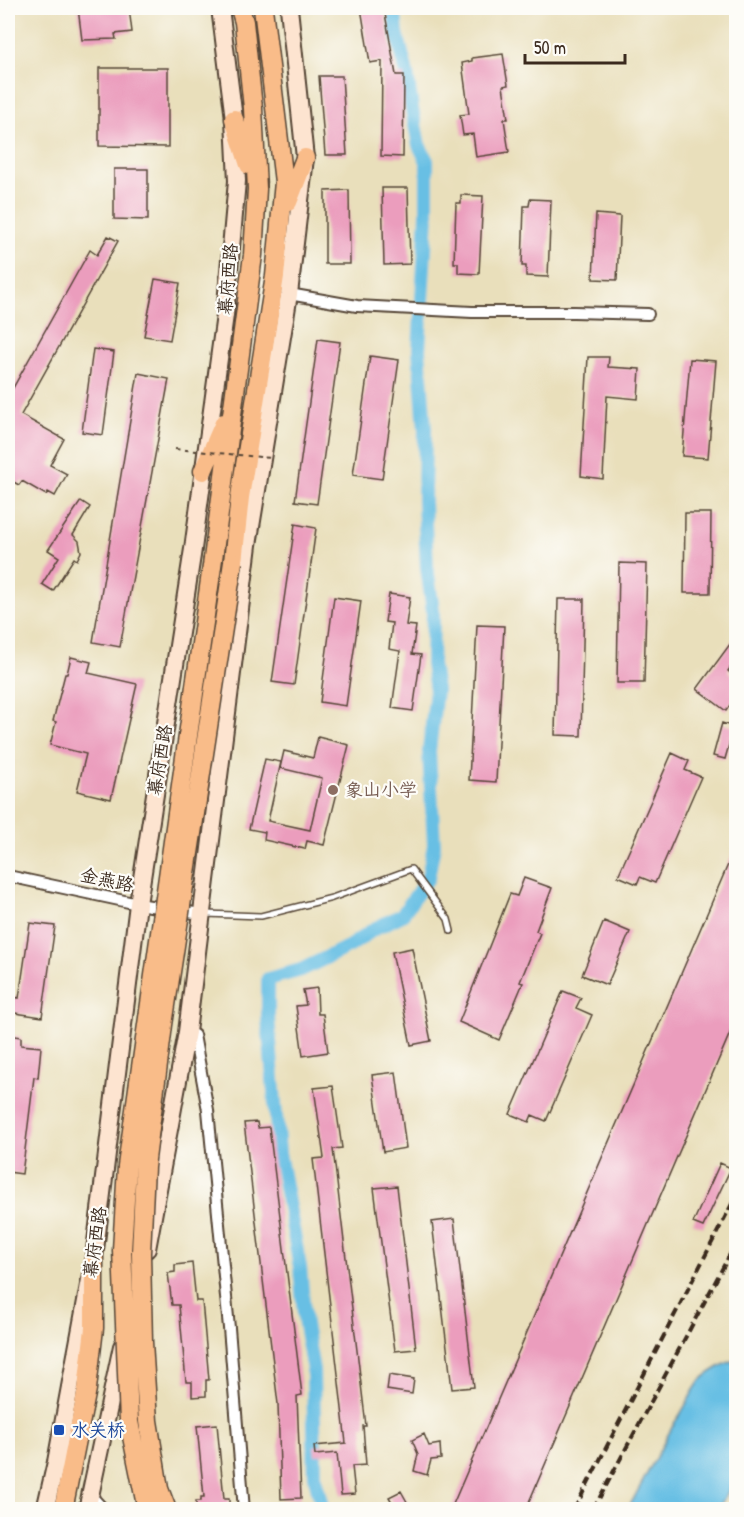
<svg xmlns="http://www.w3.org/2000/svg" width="744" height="1517" font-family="'Patrick Hand','LXGW WenKai TC',sans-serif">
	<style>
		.water { fill: #67bfe4; stroke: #517481; stroke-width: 1.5 }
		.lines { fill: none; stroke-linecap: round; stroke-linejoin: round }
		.canal { stroke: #67bfe4; stroke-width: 14 }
		.building { fill: #eb9dbd }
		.service-casing { stroke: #554536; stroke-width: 8 }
		.minor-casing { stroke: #554536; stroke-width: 14 }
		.secondary-casing { stroke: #554536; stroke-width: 20 }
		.trunk-casing { stroke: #554536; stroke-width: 21 }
		.service { stroke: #fff; stroke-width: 5 }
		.minor { stroke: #fff; stroke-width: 10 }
		.secondary { stroke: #fde4d0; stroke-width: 16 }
		.trunk { stroke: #f9bc89; stroke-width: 18 }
		.rail { stroke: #3b2a1e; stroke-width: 4; stroke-dasharray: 9 4.5; stroke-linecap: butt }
		.trunk-bridge-casing { stroke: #554536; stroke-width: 21; stroke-linecap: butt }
		.path-bridge { stroke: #554536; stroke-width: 2; stroke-dasharray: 4.5 4.5; stroke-linecap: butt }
		.trunk-bridge { stroke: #f9bc89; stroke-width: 18 }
		.education-dot { fill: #8d6e63; stroke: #fdfcf7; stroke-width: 2 }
		.transit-dot { fill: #1a4fb4; stroke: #fdfcf7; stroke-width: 2 }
		.labels { text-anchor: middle; stroke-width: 4.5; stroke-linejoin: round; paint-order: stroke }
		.street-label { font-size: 18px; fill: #3b2a1e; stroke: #fdfcf7 }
		.education-label { font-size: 18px; fill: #785e54; stroke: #fdfcf7; text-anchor: start }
		.transit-label { font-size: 18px; fill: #164399; stroke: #fdfcf7; text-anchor: start }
	</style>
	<rect width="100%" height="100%" fill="#fdfcf7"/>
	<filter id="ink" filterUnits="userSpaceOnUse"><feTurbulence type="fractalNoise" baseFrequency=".0167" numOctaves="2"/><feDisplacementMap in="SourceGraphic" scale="12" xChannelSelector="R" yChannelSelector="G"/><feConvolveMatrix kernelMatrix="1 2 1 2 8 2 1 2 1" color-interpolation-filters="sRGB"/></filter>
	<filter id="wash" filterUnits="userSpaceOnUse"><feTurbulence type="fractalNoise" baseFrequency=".008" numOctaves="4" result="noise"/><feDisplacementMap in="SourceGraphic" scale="24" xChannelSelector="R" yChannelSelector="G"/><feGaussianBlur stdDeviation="1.35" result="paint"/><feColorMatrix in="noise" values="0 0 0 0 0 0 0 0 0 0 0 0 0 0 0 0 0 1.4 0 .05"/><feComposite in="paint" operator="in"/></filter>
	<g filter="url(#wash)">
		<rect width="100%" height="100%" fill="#e9dfbb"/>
		<path class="water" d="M 736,1360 L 736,1478 L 718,1509 L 628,1509 L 675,1422 C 685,1409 690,1394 700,1381 C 706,1374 728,1361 736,1360 Z"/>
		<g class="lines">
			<path class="canal" d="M 323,1510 L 315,1478 L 313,1370 L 305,1325 L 300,1267 L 279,1153 L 268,1017 L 268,979 L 301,970 L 350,946 L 374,929 L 402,915 L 428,878 L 434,845 L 429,751 L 436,690 L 432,664 L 433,611 L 427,567 L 424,502 L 425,429 L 419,350 L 427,215 L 427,161 L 419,145 L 412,109 L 407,74 L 397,33 L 394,8"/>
		</g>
		<g id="blocks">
			<path class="building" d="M 78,8 L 129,8 L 132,32 L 115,34 L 116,39 L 82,40 Z
				M 361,8 L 384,8 L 396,75 L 404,75 L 403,157 L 381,156 L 382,61 L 370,63 Z
				M 503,54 L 508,85 L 503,86 L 508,119 L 504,119 L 509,152 L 476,157 L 473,134 L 463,135 L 460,115 L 469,114 L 462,63 L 472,61 L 472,58 Z
				M 99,68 L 168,68 L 168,147 L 99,146 Z
				M 319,76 L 342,76 L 347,155 L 325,155 Z
				M 114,169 L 148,169 L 148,220 L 114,219 Z
				M 382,188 L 408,188 L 410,264 L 384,265 Z
				M 349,190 L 350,264 L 325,264 L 325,191 Z
				M 461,195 L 483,196 L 479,274 L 458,273 L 458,263 L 454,263 L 456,203 L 461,203 Z
				M 530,199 L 551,200 L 548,277 L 526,276 L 526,266 L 522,266 L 524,206 L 529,206 Z
				M 596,214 L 620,216 L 617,280 L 593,279 Z
				M 108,236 L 118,241 L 21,415 L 64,439 L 50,465 L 67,474 L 55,496 L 48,492 L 46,495 L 22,481 L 19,485 L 8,479 L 8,397 L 90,250 L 97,255 Z
				M 155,279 L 180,283 L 170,340 L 144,336 Z
				M 318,339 L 340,342 L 317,504 L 295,501 Z
				M 93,349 L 114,352 L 103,435 L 82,432 Z
				M 370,356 L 399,360 L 382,479 L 353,475 Z
				M 588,357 L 609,357 L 608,367 L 640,369 L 638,399 L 607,396 L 603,479 L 581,476 Z
				M 690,359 L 716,361 L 708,458 L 682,456 Z
				M 138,373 L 169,379 L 120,647 L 93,642 Z
				M 81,501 L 90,507 L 73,535 L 79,541 L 81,552 L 77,560 L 74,558 L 53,591 L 42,584 L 59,557 L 48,550 Z
				M 685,513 L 711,513 L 710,593 L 684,593 Z
				M 295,524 L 316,528 L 294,685 L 272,682 Z
				M 619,563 L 647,564 L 644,683 L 617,683 Z
				M 389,594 L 410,597 L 406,625 L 416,626 L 412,654 L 421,655 L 413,711 L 392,708 L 400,651 L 389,649 L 392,623 L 385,622 Z
				M 334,597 L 361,601 L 346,706 L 320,702 Z
				M 558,599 L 584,599 L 581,736 L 555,735 Z
				M 477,625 L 504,626 L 496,782 L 469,780 Z
				M 736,636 L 736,660 L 728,671 L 736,678 L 736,696 L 726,711 L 697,689 Z
				M 71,657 L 91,662 L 88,673 L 137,684 L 111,799 L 77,791 L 86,754 L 50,745 L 56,722 L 53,721 L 65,674 L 67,674 Z
				M 722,723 L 734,727 L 725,759 L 713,756 Z
				M 318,737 L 349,745 L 324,845 L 307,841 L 305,849 L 264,840 L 265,832 L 249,829 L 265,759 L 281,762 L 268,821 L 310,830 L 322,778 L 280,768 L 284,751 L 313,758 Z
				M 672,753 L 689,761 L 685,770 L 701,777 L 655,883 L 640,877 L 637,884 L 618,876 Z
				M 736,846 L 736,1019 L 526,1509 L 451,1509 Z
				M 524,878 L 552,888 L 536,931 L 540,933 L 520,982 L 523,983 L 499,1040 L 459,1022 L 510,894 L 517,896 Z
				M 604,921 L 630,932 L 607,985 L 582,975 Z
				M 30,923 L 55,926 L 42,1017 L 8,1012 L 8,996 L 19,998 Z
				M 412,948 L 431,1041 L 411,1045 L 392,952 Z
				M 317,988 L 318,1014 L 323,1014 L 328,1052 L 303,1056 L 296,1006 L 306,1005 L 303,990 Z
				M 563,991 L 581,998 L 576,1008 L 592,1015 L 546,1121 L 532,1115 L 529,1122 L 510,1114 Z
				M 8,1035 L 21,1037 L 21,1045 L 41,1047 L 38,1078 L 34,1077 L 22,1174 L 8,1172 Z
				M 396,1072 L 406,1148 L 383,1152 L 372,1075 Z
				M 333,1086 L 342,1148 L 333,1149 L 366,1426 L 363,1426 L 366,1465 L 352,1466 L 355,1494 L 341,1495 L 337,1453 L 315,1455 L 314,1446 L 346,1443 L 313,1159 L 324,1158 L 314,1088 Z
				M 257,1122 L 258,1128 L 269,1127 L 302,1395 L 297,1396 L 301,1498 L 281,1499 L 278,1404 L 244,1123 Z
				M 720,1163 L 731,1168 L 703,1227 L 693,1223 Z
				M 397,1186 L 416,1349 L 395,1351 L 374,1188 Z
				M 454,1219 L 474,1387 L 452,1389 L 432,1222 Z
				M 192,1263 L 196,1301 L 202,1301 L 209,1380 L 206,1380 L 206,1396 L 192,1397 L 192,1382 L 186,1382 L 179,1305 L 172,1305 L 168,1273 L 175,1272 L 175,1265 Z
				M 389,1375 L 414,1379 L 412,1394 L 387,1390 Z
				M 217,1424 L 224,1499 L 229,1499 L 229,1509 L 196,1509 L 196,1501 L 201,1501 L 201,1497 L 204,1497 L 197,1426 Z
				M 424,1434 L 429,1446 L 440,1444 L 441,1459 L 431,1460 L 427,1475 L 414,1471 L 418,1454 L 412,1440 Z
				M 401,1491 L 411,1509 L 396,1509 L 389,1497 Z"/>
		</g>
	</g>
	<g filter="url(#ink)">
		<use href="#blocks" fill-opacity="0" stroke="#554536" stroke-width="1.5"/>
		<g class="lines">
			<g class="service-casing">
				<path id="service" d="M 206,914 L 261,916 L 332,898 L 411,869 L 448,919 L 451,931"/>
			</g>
			<g class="minor-casing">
				<path id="minor" d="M 289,294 L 357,306 L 472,312 L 574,312 L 648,314
					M 8,876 L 138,904 L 201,914
					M 187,1032 L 194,1035 L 208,1110 L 229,1328 L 244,1510
					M 90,1495 L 104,1510"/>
			</g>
			<g class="secondary-casing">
				<path id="secondary" d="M 147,1249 L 187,1032 L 248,545 L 289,294 L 305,158 L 289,8
					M 45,1510 L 56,1462 L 94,1258 L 138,904 L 193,549 L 225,315 L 237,181 L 234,119 L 220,8
					M 87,1510 L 122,1346"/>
			</g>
			<g class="trunk-casing">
				<path id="trunk" d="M 234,119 L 249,165
					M 288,202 L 305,158
					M 203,471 L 224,423
					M 213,559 L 253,255 L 257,189 L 253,108 L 244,22 L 240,8
					M 233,562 L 240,497 L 275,276 L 284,182 L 263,8
					M 63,1510 L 87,1389 L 94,1328 L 94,1258"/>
			</g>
			<use href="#service" class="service"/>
			<use href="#minor" class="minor"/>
			<use href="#secondary" class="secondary"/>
			<use href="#trunk" class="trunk"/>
			<path class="rail" d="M 574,1510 L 736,1196
				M 593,1510 L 736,1243"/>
			<g class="trunk-bridge-casing">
				<path id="trunk-bridge" d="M 147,1510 L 129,1422 L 122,1250 L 127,1166 L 213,559
					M 167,1510 L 159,1489 L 148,1421 L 143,1342 L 141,1253 L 145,1167 L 163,1025 L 233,562"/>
			</g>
			<path class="path-bridge" d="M 175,449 L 271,458"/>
			<use href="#trunk-bridge" class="trunk-bridge"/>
		</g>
	</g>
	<circle class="education-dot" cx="333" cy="790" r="6"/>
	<rect class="transit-dot" x="53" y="1424" width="12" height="12" rx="3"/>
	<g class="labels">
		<g class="street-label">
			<text transform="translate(228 279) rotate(-85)" y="6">幕府西路</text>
			<text transform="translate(160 760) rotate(-81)" y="6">幕府西路</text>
			<text transform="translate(107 880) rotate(12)" y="6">金燕路</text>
			<text transform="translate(95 1242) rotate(-82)" y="6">幕府西路</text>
		</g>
		<g class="education-label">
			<text x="345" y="796">象山小学</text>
		</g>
		<g class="transit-label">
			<text x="71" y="1436">水关桥</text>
		</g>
	</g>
	<rect width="744" height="1517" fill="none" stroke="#fdfcf7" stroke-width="30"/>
	<path d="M525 54v9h100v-9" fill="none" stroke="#3b2a1e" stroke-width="3"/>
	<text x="534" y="54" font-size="18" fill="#3b2a1e" stroke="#fdfcf7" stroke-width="4.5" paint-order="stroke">50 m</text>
</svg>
